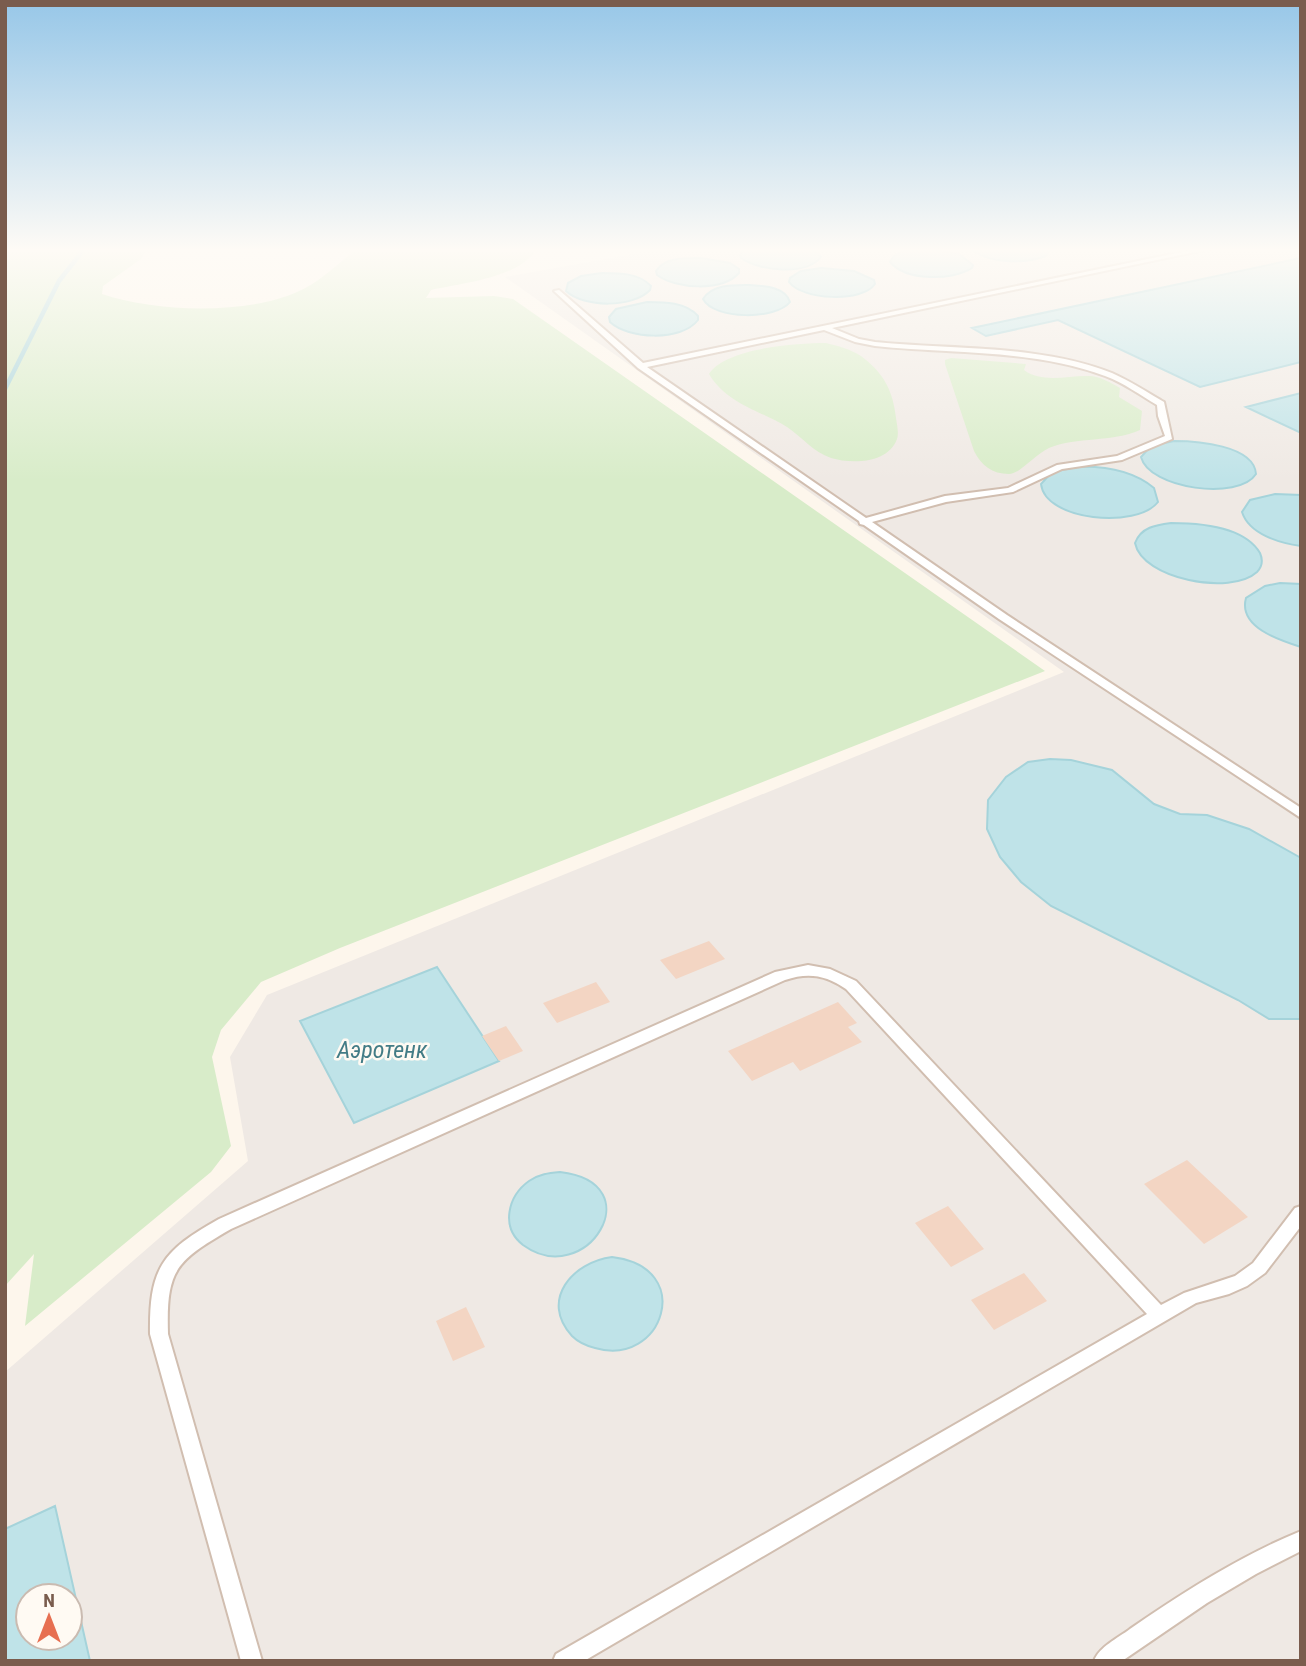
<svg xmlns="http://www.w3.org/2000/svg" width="1306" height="1666" font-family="'Roboto Condensed',sans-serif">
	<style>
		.industrial { fill: #efe9e4; fill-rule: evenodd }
		.green { fill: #d8ecc9 }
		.water { fill: #bfe3e8; stroke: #a5d3da; stroke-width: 2; fill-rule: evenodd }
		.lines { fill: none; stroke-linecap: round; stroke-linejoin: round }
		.stream { stroke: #a5d3da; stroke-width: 4.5 }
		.building { fill: #f3d5c3 }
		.lane-casing { stroke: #d1beb0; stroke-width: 4 }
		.lane { fill: #fff; fill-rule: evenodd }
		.labels { text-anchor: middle; stroke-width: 5; stroke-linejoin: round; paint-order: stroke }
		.water-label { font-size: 24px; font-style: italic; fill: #437c86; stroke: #fffaf3 }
	</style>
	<rect width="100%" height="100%" fill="#fdf6ec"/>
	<path class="industrial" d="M 667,248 L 1301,248 L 1301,1661 L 5,1661 L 5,1372 L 248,1161 L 230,1057 L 267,995 L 1064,672 L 505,277 ZM 28,1596 L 70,1596 L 70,1638 L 28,1638 Z"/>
	<path class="green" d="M 5,248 L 148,248 L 141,259 L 103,286 L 102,294 C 154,312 246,315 297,292 C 320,282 338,264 357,248 L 537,248 C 521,278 461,283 431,290 L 426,298 L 494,296 L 513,299 L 1045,671 L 340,948 L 261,982 L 221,1030 L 212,1057 L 231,1146 L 211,1172 L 25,1326 L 34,1254 L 5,1286 Z
		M 826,343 C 838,346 850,349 861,356 C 884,373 893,391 896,418 C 897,425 899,433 897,439 C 888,464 851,464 831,458 C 813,452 802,437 787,427 C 759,410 727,404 709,374 C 726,348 796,343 826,343 Z
		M 951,358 L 1026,364 L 1024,370 C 1043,384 1069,375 1089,376 C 1100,376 1111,383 1120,388 L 1119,397 L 1142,411 L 1140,430 C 1111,443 1078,436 1049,448 C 1034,455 1020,474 1009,474 C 992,474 981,465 974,451 L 945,364 L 945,360 Z"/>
	<path class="water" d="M 745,248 L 812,248 L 821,257 C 806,276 759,271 741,258 L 740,255 Z
		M 970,248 L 1049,248 L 1050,250 L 1046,256 C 1024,264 988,264 970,248 Z
		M 929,249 L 959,254 L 973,265 L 972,268 C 952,281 906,281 890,262 C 896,248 916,249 929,249 Z
		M 701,258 L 730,263 L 739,269 L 739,273 C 722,292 676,289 657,275 L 656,271 C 665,257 685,258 701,258 Z
		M 1301,258 L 1301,362 L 1200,387 L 1058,320 L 986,336 L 972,328 Z
		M 821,268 L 854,271 L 874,280 L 875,284 C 862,303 802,300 789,282 L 790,278 L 801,271 Z
		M 602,273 C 619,273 639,273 651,286 L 650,290 C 633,308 584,308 566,291 L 568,283 L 581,276 Z
		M 749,285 C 763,286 785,286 790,302 C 776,320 714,320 703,299 C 712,284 733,285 749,285 Z
		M 647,302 C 664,302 686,302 698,316 L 698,320 C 681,342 628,339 610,322 L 609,317 L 616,309 Z
		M 1301,393 L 1301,433 L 1246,407 Z
		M 1174,441 C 1196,441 1254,445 1256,474 C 1239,501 1149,489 1141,457 L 1151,446 Z
		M 1077,467 C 1104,466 1132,470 1154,488 L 1158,502 C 1137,529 1045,521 1041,484 L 1052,472 Z
		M 1275,494 L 1301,495 L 1301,546 C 1279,543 1249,534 1242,512 L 1250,500 Z
		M 1171,523 C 1198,523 1244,526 1260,553 C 1263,560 1263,566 1257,572 C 1231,596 1142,579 1135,543 C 1141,527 1156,525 1171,523 Z
		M 1280,583 L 1301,584 L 1301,647 C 1279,640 1238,627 1246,598 L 1265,586 Z
		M 1050,759 L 1071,760 L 1112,770 L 1154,804 L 1180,814 L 1207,815 L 1249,829 L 1301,858 L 1301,1019 L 1269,1019 L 1238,1000 L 1051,906 L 1021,882 L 1000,857 L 987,829 L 988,800 L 1006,777 L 1028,762 Z
		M 437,967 L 499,1061 L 354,1123 L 300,1021 Z
		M 560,1172 C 654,1183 586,1291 523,1245 C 500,1227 508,1196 529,1181 C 539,1174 549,1173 560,1172 Z
		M 612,1257 C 697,1267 663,1368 595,1348 C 587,1346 578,1342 572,1336 C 539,1300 573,1262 612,1257 Z
		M 55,1506 L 90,1661 L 5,1661 L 5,1529 ZM 28,1596 L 70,1596 L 70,1638 L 28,1638 Z"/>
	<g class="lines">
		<path class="stream" d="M 5,389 L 59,281 L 85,248"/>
	</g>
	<path class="building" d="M 709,941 L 725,959 L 676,979 L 660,960 Z
		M 596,982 L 610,1002 L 557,1023 L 543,1003 Z
		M 838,1002 L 857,1023 L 848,1027 L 862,1042 L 800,1071 L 793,1062 L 752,1081 L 728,1051 Z
		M 506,1026 L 523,1051 L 499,1061 L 482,1036 Z
		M 1187,1160 L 1248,1217 L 1204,1244 L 1144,1184 Z
		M 948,1206 L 984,1249 L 951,1267 L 915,1223 Z
		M 1024,1273 L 1047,1301 L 994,1330 L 971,1300 Z
		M 466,1307 L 485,1347 L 453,1361 L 436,1321 Z"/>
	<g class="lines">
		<g class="lane-casing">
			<path id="lane" d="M 1201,248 L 1214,248 L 832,328 L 859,339 L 875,342 C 953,350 1038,344 1112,373 C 1130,381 1147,392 1164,402 L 1172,439 L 1122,460 L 1062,469 L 1013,492 L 946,502 L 872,522 L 1007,615 L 1301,808 L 1301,818 L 999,619 L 864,525 L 860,524 L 859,521 L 638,368 L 554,291 L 559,290 L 643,363 ZM 824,330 L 855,342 L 875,346 C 951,354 1033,349 1105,376 C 1124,383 1140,395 1157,405 L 1158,416 L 1165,436 L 1117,456 L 1057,465 L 1008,488 L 945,496 L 866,518 L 647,367 Z
				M 808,965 L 830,969 L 856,981 L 1161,1305 L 1184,1293 L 1235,1276 L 1253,1263 L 1295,1208 L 1301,1206 L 1301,1226 L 1265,1273 L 1247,1286 L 1229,1294 L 1196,1303 L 584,1661 L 553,1661 L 556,1654 L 1147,1314 L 846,989 C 826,975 808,972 785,980 L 231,1229 C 176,1261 166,1269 168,1334 L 262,1661 L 241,1661 L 150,1334 C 149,1268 162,1251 219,1219 L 775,972 Z
				M 1301,1531 L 1301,1551 L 1256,1574 L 1207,1603 L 1122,1661 L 1094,1661 C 1099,1647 1118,1638 1130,1629 C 1184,1592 1240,1556 1301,1531 Z"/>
		</g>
		<use href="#lane" class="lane"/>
	</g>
	<linearGradient id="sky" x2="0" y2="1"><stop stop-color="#97c7e8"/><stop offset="0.52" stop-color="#fefbf6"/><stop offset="1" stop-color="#fefbf6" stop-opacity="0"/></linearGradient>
	<rect width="1306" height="481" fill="url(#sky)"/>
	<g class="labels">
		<g class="water-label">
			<text x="382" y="1058">Аэротенк</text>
		</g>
	</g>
	<rect width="1306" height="1666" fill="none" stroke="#7a5c4d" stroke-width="14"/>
	<g transform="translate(49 1617)"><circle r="33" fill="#fffaf3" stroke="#cabbb1" stroke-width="2"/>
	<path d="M0-5L12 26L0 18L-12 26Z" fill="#e76f51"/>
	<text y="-10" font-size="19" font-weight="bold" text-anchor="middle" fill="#7a5c4d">N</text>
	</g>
</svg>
